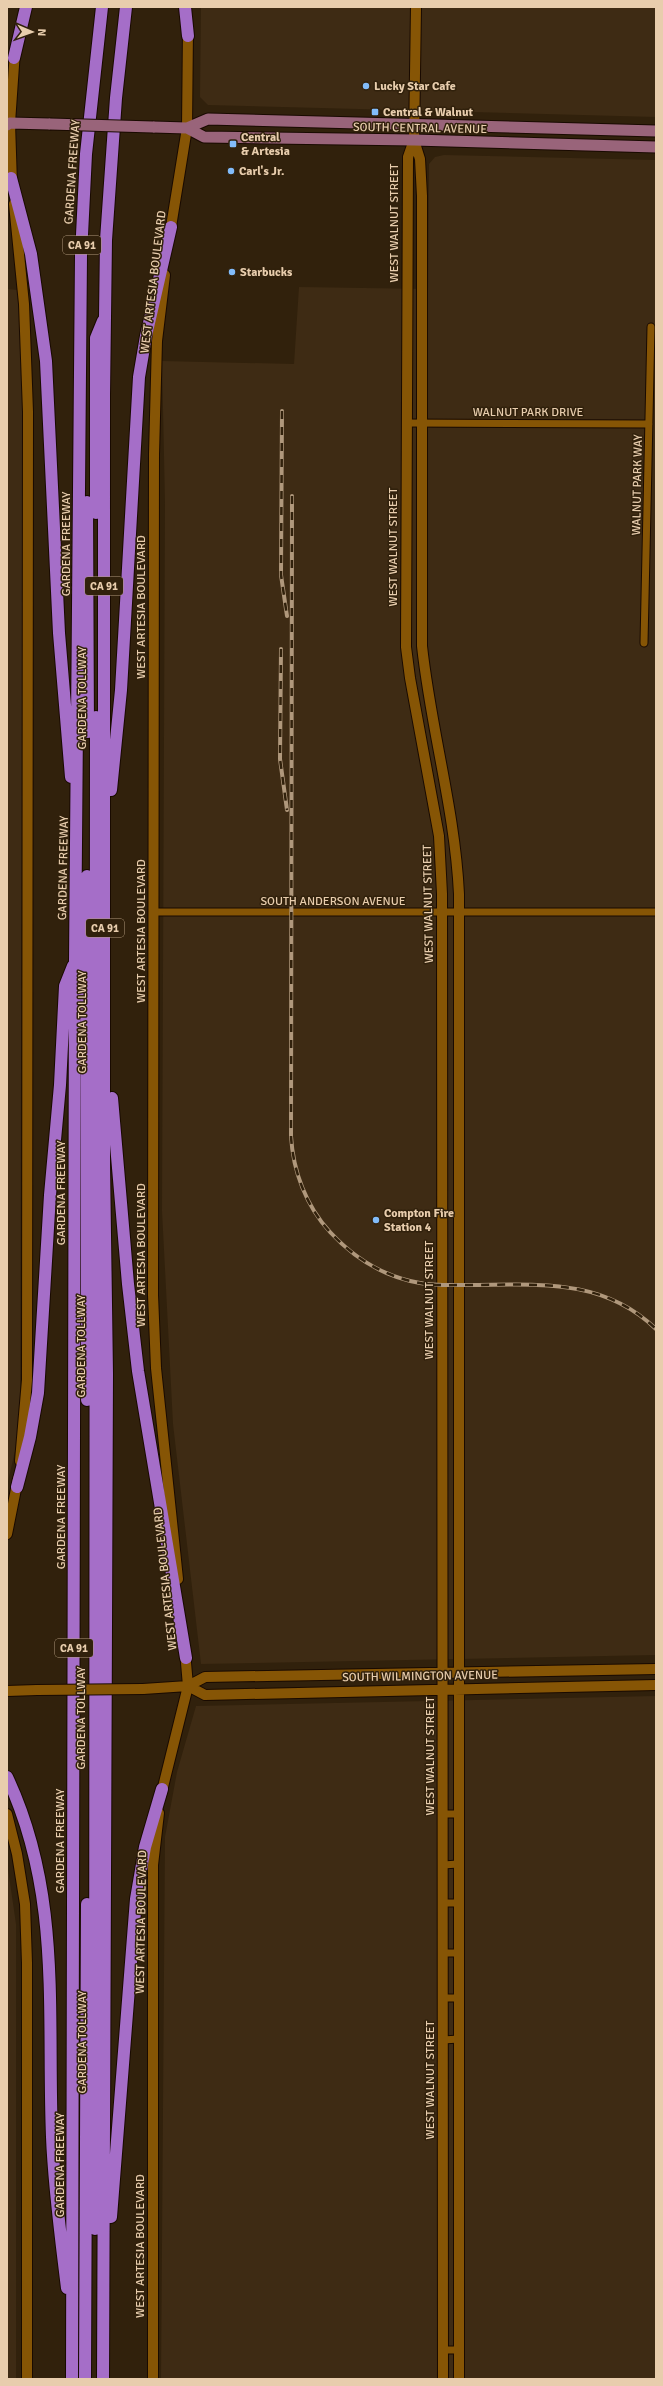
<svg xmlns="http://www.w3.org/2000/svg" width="663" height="2386" font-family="Signika,sans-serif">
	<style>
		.built { fill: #3e2b14 }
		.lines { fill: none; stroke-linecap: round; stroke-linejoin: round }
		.street-casing { stroke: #190a00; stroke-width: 9 }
		.secondary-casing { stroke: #190a00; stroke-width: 12 }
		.primary-casing { stroke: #190a00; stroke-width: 13 }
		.highway-casing { stroke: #190a00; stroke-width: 14 }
		.street { stroke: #865505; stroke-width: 7 }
		.secondary { stroke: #865505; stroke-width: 10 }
		.primary { stroke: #99647a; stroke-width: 11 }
		.highway { stroke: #a56ec8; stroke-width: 12 }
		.rail-casing { stroke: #b0987c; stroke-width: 4 }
		.rail { stroke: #31210c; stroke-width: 2.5; stroke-dasharray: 8; stroke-linecap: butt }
		.secondary-bridge-casing { stroke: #190a00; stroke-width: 12; stroke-linecap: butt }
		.primary-bridge-casing { stroke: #190a00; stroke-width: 13; stroke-linecap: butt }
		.secondary-bridge { stroke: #865505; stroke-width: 10 }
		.primary-bridge { stroke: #99647a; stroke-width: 11 }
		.poi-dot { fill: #82bcfa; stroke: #31210c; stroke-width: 1.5 }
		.labels { text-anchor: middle; stroke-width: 3; stroke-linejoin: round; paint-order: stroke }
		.shield { fill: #31210c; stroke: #b1997d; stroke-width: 1 }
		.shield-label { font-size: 11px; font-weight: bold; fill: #e8cdad }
		.poi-label { font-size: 12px; font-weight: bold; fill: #e8cdad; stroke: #31210c; text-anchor: start }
		.street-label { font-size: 12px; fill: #e8cdad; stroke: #31210c }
	</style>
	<rect width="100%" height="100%" fill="#31210c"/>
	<path class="built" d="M 201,7 L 656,7 L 656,117 L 208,105 L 200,97 Z
		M 444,155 L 656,160 L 656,1655 L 201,1664 L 173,1424 L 162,1211 L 165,503 L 162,361 L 294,364 L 299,287 L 428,289 L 429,164 L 435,157 Z
		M 7,289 L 18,290 L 23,360 L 20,1429 L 7,1486 Z
		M 656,1696 L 656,2379 L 161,2379 L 165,1837 L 177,1772 L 196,1706 Z
		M 7,1862 L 16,1924 L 16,2379 L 7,2379 Z"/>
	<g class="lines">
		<g class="street-casing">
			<path id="street" d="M 406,423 L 649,424
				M 644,643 L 651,327
				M 154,912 L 656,912
				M 443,1814 L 458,1814
				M 443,1865 L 458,1864
				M 443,1903 L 458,1903
				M 443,1953 L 459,1953
				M 443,1998 L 459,1998
				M 443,2040 L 459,2039
				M 443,2350 L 459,2350"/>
		</g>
		<g class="secondary-casing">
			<path id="secondary" d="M 416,7 L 414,140 L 420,159 L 422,196 L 422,646 C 431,730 455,810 459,894 L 459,2379
				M 414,140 L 408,157 L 406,647 L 410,678 L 439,836 L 442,894 L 443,2379
				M 12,184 L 10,123 L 15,51
				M 14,204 L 24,304 L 28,412 L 27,1380 L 20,1461
				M 170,233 L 187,128 L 188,29
				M 165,275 L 157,341 L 154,454 L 153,1295 L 156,1368 L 178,1579
				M 7,1534 L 18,1479
				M 188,1686 L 205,1695 L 656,1685
				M 143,1689 L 188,1686 L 205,1677 L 656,1669
				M 7,1691 L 37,1690
				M 161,1795 L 188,1686 L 185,1651
				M 7,1814 L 17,1854 L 25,1904 L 27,1963 L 27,2379
				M 153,2379 L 153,1865 L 159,1813"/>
		</g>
		<g class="primary-casing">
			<path id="primary" d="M 7,125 L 10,123 L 50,124
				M 153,127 L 187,128 L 208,119 L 656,131
				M 187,128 L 204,137 L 414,140 L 656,147"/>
		</g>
		<g class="highway-casing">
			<path id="highway" d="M 185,7 L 188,36
				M 14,58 L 26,7
				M 11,178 L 31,254 L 46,361 L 59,633 L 71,777
				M 87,502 L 88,732
				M 96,513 L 96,338 L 103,321
				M 111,790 L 121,690 L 139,377 L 146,336 L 171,227
				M 112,1098 L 128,1284 L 138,1371 L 186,1658
				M 87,1400 L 87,876
				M 17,1487 L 30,1437 L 38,1393 L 50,1195 L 60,1085 L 65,986 L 73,966
				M 7,1777 C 62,1894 47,2012 52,2137 C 54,2188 61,2238 67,2288
				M 111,2217 L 136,1899 L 145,1847 L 162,1789
				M 95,2229 L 96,717
				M 72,2379 L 75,961 L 81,255 L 86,154 L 102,7
				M 85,2379 L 87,1904
				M 103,2379 L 107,1374 L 104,1164 L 104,395 L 106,240 L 116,98 L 126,7"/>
		</g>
		<use href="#street" class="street"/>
		<use href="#secondary" class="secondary"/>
		<use href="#primary" class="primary"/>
		<use href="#highway" class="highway"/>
		<g class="rail-casing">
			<path id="rail" d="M 282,411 L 281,575 L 287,616
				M 292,496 L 291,1136 C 293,1171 306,1206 330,1232 C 354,1258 385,1277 420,1283 C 436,1286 452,1285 468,1285 C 537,1285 602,1277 656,1329
				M 281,649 L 280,759 L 287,810"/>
		</g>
		<use href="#rail" class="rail"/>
		<g class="secondary-bridge-casing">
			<path id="secondary-bridge" d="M 37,1690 L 143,1689"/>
		</g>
		<g class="primary-bridge-casing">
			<path id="primary-bridge" d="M 50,124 L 153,127"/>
		</g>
		<use href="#secondary-bridge" class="secondary-bridge"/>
		<use href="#primary-bridge" class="primary-bridge"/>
	</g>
	<g class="poi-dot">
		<circle cx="366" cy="86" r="4"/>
		<rect x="371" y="108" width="8" height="8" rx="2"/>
		<rect x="229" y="140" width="8" height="8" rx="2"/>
		<circle cx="231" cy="171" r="4"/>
		<circle cx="232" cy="272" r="4"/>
		<circle cx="376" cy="1220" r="4"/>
	</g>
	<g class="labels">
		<g class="shield">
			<rect x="63" y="236" width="38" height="18" rx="3"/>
			<rect x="85" y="577" width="38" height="18" rx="3"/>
			<rect x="86" y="919" width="38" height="18" rx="3"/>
			<rect x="55" y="1639" width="38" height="18" rx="3"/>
		</g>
		<g class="shield-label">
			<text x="82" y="249">CA 91</text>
			<text x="104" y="590">CA 91</text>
			<text x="105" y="932">CA 91</text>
			<text x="74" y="1652">CA 91</text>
		</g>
		<g class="poi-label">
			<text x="374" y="90">Lucky Star Cafe</text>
			<text x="383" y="116">Central &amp; Walnut</text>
			<text x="241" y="141">Central<tspan x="241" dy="14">&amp; Artesia</tspan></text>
			<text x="239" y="175">Carl's Jr.</text>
			<text x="240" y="276">Starbucks</text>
			<text x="384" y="1217">Compton Fire<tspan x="384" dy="14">Station 4</tspan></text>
		</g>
		<g class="street-label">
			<text transform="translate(420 128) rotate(1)" y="4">SOUTH CENTRAL AVENUE</text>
			<text transform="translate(72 172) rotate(-86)" y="4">GARDENA FREEWAY</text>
			<text transform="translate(394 223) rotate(-90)" y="4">WEST WALNUT STREET</text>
			<text transform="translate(153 282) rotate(-83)" y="4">WEST ARTESIA BOULEVARD</text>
			<text x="528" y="416">WALNUT PARK DRIVE</text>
			<text transform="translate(637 485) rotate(-89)" y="4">WALNUT PARK WAY</text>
			<text transform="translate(66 544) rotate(-90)" y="4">GARDENA FREEWAY</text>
			<text transform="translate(393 547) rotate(-90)" y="4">WEST WALNUT STREET</text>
			<text transform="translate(141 607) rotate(-90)" y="4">WEST ARTESIA BOULEVARD</text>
			<text transform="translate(82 698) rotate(-90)" y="4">GARDENA TOLLWAY</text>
			<text transform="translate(63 868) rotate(-89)" y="4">GARDENA FREEWAY</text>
			<text x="333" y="905">SOUTH ANDERSON AVENUE</text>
			<text transform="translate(428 904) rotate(-91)" y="4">WEST WALNUT STREET</text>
			<text transform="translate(141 931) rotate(-90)" y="4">WEST ARTESIA BOULEVARD</text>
			<text transform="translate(82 1022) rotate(-90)" y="4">GARDENA TOLLWAY</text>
			<text transform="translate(61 1193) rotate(-90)" y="4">GARDENA FREEWAY</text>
			<text transform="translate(141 1255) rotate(-90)" y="4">WEST ARTESIA BOULEVARD</text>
			<text transform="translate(429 1300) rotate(-90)" y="4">WEST WALNUT STREET</text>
			<text transform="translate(81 1346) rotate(-90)" y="4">GARDENA TOLLWAY</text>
			<text transform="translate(61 1517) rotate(-90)" y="4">GARDENA FREEWAY</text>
			<text transform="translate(165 1579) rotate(-96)" y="4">WEST ARTESIA BOULEVARD</text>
			<text transform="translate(420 1676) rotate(-1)" y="4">SOUTH WILMINGTON AVENUE</text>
			<text transform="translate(81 1718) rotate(-90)" y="4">GARDENA TOLLWAY</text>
			<text transform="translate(430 1756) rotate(-90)" y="4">WEST WALNUT STREET</text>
			<text transform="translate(60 1841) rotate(-90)" y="4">GARDENA FREEWAY</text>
			<text transform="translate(141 1922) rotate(-89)" y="4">WEST ARTESIA BOULEVARD</text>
			<text transform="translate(82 2042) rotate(-90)" y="4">GARDENA TOLLWAY</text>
			<text transform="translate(430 2080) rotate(-90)" y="4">WEST WALNUT STREET</text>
			<text transform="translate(60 2165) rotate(-90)" y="4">GARDENA FREEWAY</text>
			<text transform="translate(140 2246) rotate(-90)" y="4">WEST ARTESIA BOULEVARD</text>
		</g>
	</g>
	<rect width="663" height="2386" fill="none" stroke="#e8cdad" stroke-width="16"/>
	<g transform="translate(32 32) rotate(92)" stroke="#31210c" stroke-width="3" paint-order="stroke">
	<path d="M0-3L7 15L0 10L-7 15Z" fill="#e8cdad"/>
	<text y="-6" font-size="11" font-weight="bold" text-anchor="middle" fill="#e8cdad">N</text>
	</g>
</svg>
